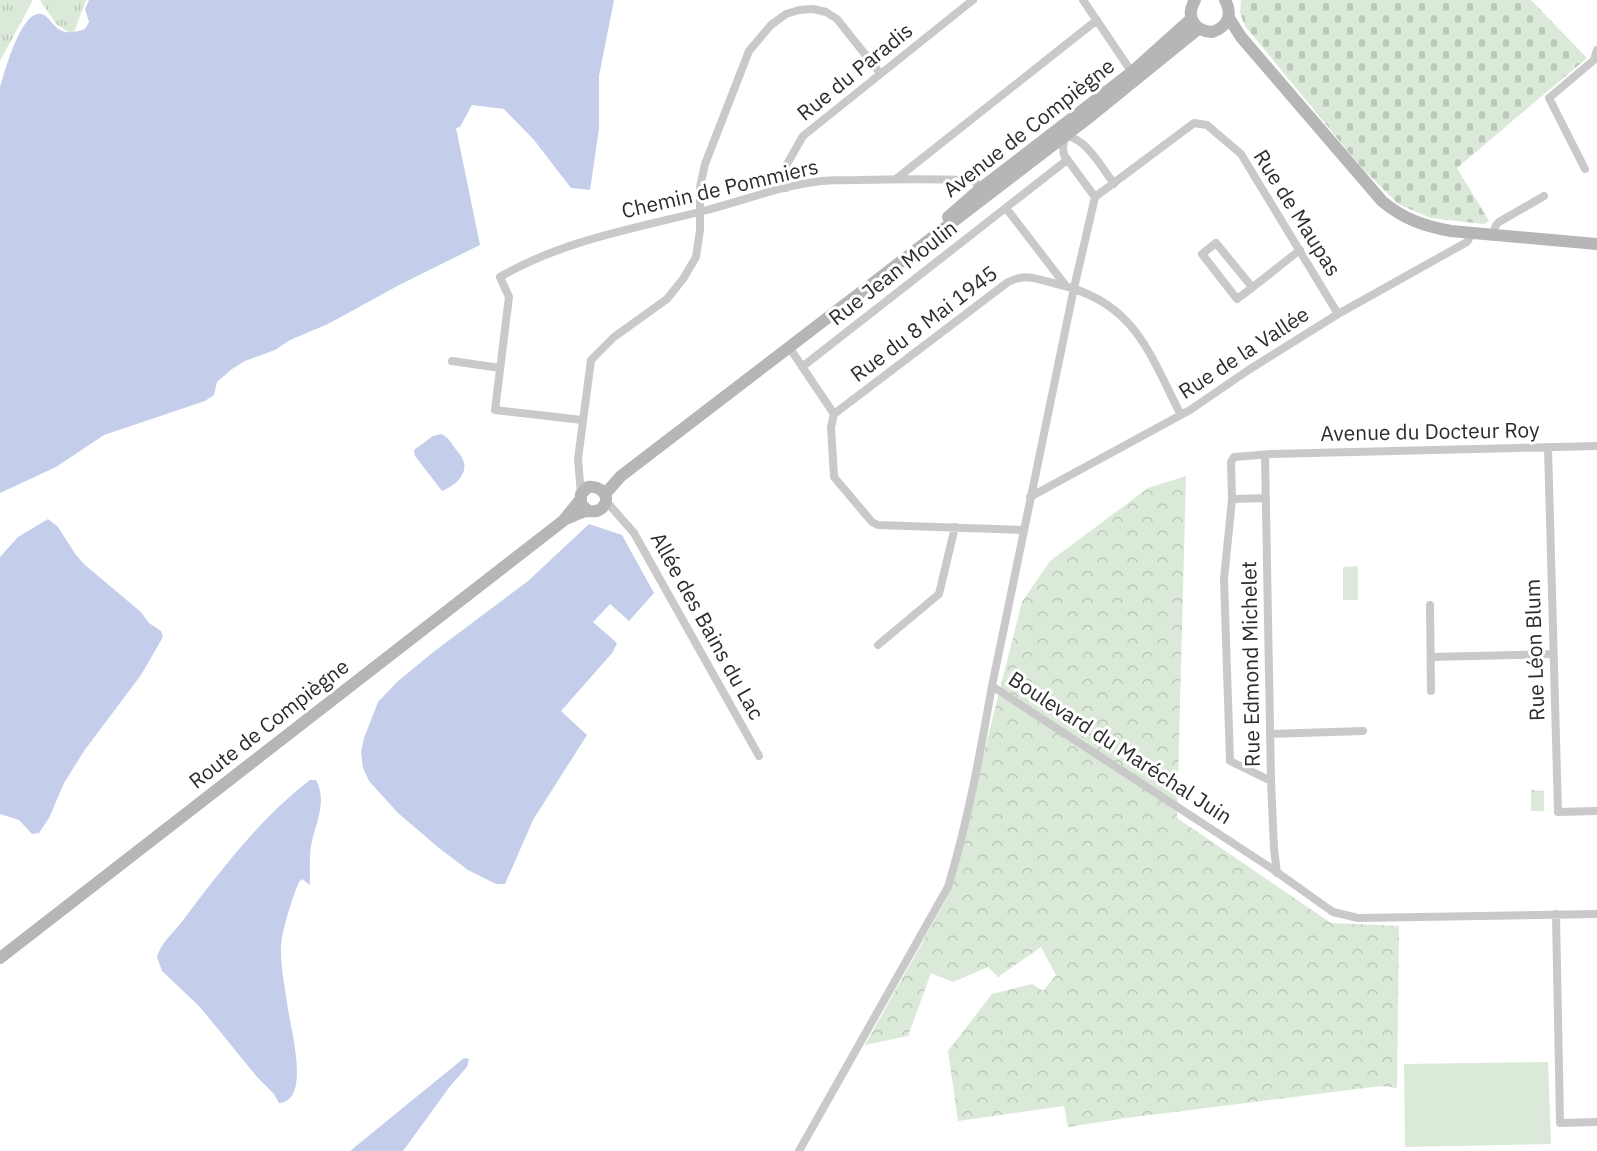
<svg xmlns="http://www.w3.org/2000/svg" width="1597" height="1151" font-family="'IBM Plex Sans',sans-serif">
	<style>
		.grass { fill: url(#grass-tufts) }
		.forest { fill: url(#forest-crowns) }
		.cemetery { fill: url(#cemetery-stones) }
		.garden { fill: #dbead8 }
		.water { fill: #c4ceea }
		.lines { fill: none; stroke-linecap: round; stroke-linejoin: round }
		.street { stroke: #c9c9c9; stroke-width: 8 }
		.secondary { stroke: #b6b6b6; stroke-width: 12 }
		.labels { text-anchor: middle; stroke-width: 6; stroke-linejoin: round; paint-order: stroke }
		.street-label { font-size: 21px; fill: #2c2c2c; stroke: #fff }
	</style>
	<defs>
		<pattern id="grass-tufts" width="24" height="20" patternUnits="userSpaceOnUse" patternTransform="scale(1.5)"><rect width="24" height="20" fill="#dbead8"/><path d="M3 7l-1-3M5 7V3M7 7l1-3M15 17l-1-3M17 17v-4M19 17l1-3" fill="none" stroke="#bcc9ba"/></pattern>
		<pattern id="forest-crowns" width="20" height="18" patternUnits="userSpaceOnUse" patternTransform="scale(1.5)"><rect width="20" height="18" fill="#dbead8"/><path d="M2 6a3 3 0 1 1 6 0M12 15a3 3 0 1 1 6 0" fill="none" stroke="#bcc9ba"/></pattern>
		<pattern id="cemetery-stones" width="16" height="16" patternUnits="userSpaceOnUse" patternTransform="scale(1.5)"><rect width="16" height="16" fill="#dbead8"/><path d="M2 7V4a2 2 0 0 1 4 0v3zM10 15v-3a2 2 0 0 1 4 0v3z" fill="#bcc9ba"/></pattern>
	</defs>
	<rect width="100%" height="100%" fill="#fff"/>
	<path class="grass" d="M 0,0 L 33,0 L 0,61 Z
		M 40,0 L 86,0 L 73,35 L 56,24 Z"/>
	<path class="forest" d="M 1186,476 L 1177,818 L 1331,923 L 1399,926 L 1397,1088 L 1381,1086 L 1126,1118 L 1068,1127 L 1064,1106 L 958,1121 L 948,1051 L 992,994 L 1032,984 L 1043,991 L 1056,975 L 1041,947 L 998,977 L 988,967 L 953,982 L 931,973 L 908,1036 L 865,1045 L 947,898 L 1022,602 L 1050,561 L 1148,488 Z
		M 1531,790 L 1544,791 L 1544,811 L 1531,811 Z"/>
	<path class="cemetery" d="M 1241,0 L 1531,0 L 1587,58 L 1457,168 L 1489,221 L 1484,224 L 1431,218 L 1398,204 L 1361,167 L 1245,26 L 1240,13 Z"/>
	<path class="garden" d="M 1358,566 L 1358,600 L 1343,600 L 1343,567 Z
		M 1548,1062 L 1551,1144 L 1405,1147 L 1404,1064 Z"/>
	<path class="water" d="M 89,0 L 614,0 L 599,76 L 599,129 L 590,190 L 571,188 L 534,140 L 504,109 L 472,105 L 460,127 L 456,128 L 480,245 L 401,284 L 328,324 L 290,340 L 275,350 L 245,361 L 232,369 L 217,382 L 214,395 L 205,401 L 104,435 L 56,467 L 0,493 L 0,88 C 4,75 22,4 44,15 C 48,17 51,22 54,25 C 63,35 73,33 85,29 L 89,22 L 85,9 Z
		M 441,434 C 447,436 450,441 454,447 C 458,452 463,457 464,463 C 467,476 453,487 442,491 L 415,456 L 414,450 L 433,436 Z
		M 48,519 L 58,527 L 76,555 L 85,565 L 141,612 L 149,623 L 161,631 L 163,637 L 141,675 L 84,751 L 64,783 L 49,818 L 39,833 L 32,834 L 19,820 L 0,814 L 0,557 L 18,537 Z
		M 589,524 L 622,535 L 654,593 L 629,621 L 610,604 L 593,622 L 617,643 L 613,652 L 561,711 L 587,735 L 533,820 L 505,884 L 496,884 L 468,870 L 439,848 L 398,813 L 369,781 L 363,768 L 361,752 L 364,738 L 378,702 L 397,682 L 432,653 L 528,581 Z
		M 310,780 L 316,780 C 328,802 315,824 311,846 C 309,859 310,872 310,885 L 302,879 L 299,882 C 292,899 283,926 281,945 C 280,965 286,994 289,1015 C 292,1033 310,1102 279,1103 L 274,1094 L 257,1077 L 200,1007 L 162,971 L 157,957 C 161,943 172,934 181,923 C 218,874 261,817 310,780 Z
		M 464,1058 L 469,1059 L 467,1067 L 451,1085 L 403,1151 L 350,1151 Z"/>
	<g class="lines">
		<path class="street" d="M 1083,0 L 1133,74
			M 1065,135 L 1063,147 L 1064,155 L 1095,197
			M 1065,137 C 1083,134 1104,170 1114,184
			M 1585,169 L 1549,98 L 1594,60 L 1597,50
			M 896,179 L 1097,20
			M 786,188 L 787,164 L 803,136 L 973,0
			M 1095,197 L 1074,288 L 992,686 L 1271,868 L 1333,912 L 1358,918 L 1597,914
			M 1095,197 L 1194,123 L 1207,125 L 1241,154 L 1338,314
			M 1006,208 L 1066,286
			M 1493,234 L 1496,225 L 1499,222 L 1544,196
			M 1252,287 L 1216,243 L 1202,254 L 1237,299 C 1257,284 1276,269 1296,253 L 1300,250
			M 789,347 L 834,414 L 831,427 L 834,477 L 872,522 L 878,525 L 1023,530
			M 452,361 L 500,368
			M 802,367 L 1067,160
			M 834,414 L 1008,282 C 1027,273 1037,279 1057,284 C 1135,302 1148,351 1181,415
			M 582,420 L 495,410 L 509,297 L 500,277 C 563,240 637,228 707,210 C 745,200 783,185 822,181 C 834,180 847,180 859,180 C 897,179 935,179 973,180 L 983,191
			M 1548,447 L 1558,812 L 1597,811
			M 1265,455 L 1271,781 L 1274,849 L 1277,873
			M 581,494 L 578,459 L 591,360 L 614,337 L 667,299 L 683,279 L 696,257 L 700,230 L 700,187 L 705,164 L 749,51 L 771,25 L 786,14 L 799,10 L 813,9 L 826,12 L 837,19 L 880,73
			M 1030,497 L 1190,410 L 1250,369 L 1338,314 L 1467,242 L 1473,232
			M 1266,498 L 1232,499 L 1224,579 L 1230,761 L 1271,781
			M 1232,499 L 1231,462 L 1234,457 L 1271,454 L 1597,446
			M 606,501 L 634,533 L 759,756
			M 1430,605 L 1431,691
			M 878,645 L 939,594 L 955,527
			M 1431,657 L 1552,654
			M 1270,734 L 1363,731
			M 1556,914 L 1560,1123 L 1597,1122
			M 799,1151 L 948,887 C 968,821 980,754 992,686"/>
		<path class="secondary" d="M 1195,0 C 1185,16 1194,31 1212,32 C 1228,27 1233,14 1225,0
			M 1229,18 L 1241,37 L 1382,201 C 1403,219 1424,226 1451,231 L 1597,244
			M 948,217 L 980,189 L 1132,72 L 1191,19
			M 605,494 L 621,476 L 1087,119 L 1198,29
			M 564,520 C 571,517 580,512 587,511 C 593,511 597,513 602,508 C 613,497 600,485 588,487 L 581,494 L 581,504 L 588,511
			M 0,958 L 563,521 L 580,500"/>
	</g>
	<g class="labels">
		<g class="street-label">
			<text transform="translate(855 72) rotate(-39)" y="7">Rue du Paradis</text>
			<text transform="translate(1029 128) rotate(-38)" y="7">Avenue de Compiègne</text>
			<text transform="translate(720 189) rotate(-13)" y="7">Chemin de Pommiers</text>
			<text transform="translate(1297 213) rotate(58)" y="7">Rue de Maupas</text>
			<text transform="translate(893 273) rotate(-38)" y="7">Rue Jean Moulin</text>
			<text transform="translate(924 324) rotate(-37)" y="7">Rue du 8 Mai 1945</text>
			<text transform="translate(1244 353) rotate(-33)" y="7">Rue de la Vallée</text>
			<text transform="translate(1430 432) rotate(-1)" y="7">Avenue du Docteur Roy</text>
			<text transform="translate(707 626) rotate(61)" y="7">Allée des Bains du Lac</text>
			<text transform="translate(1535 650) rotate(-92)" y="7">Rue Léon Blum</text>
			<text transform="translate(1251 664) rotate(-91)" y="7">Rue Edmond Michelet</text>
			<text transform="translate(269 724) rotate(-38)" y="7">Route de Compiègne</text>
			<text transform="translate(1120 748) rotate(33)" y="7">Boulevard du Maréchal Juin</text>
		</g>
	</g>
</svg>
